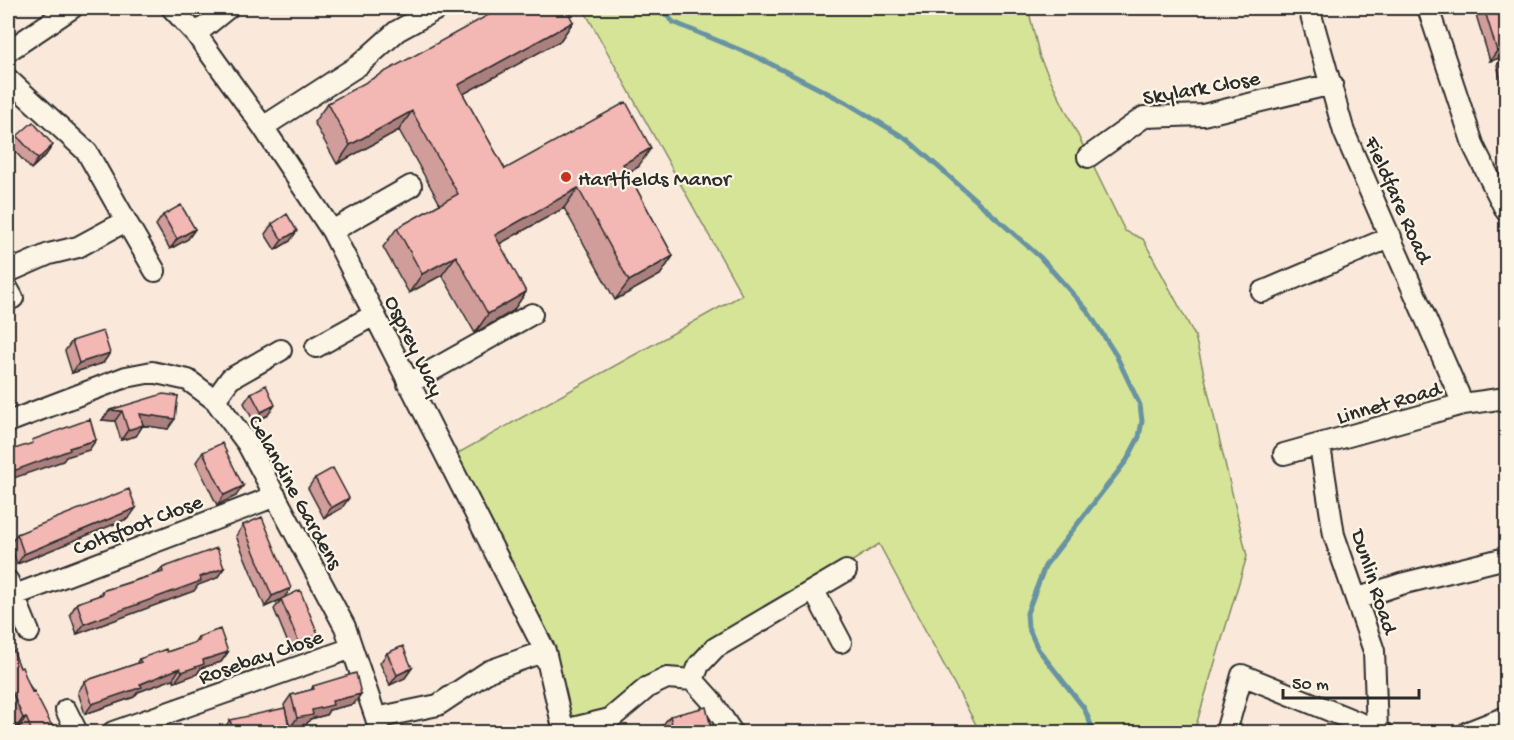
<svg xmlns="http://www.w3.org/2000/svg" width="1514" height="740" font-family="'Gochi Hand',sans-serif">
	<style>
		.green { fill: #d6e498; stroke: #808862; stroke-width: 1.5 }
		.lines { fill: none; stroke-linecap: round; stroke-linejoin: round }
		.stream { stroke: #6893a2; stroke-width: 5 }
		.minor-casing { stroke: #2b2b2b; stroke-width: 24 }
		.minor { stroke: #fcf5e5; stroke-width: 20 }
		.wall { fill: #d19d9b; stroke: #2b2b2b; stroke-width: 1.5 }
		.shaded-wall { fill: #aa807e; stroke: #2b2b2b; stroke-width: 1.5 }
		.building { fill: #f3b7b4; stroke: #2b2b2b; stroke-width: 1.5 }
		.poi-dot { fill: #c8321e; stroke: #fcf5e5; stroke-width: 2 }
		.labels { text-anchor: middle; stroke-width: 4.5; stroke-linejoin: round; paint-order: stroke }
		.street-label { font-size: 22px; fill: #2b2b2b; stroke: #fcf5e5 }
		.poi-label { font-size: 22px; fill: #2b2b2b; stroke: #fcf5e5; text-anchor: start }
	</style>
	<rect width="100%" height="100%" fill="#fae9db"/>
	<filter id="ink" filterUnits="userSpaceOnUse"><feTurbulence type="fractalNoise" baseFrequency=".0167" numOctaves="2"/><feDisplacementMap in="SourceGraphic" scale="12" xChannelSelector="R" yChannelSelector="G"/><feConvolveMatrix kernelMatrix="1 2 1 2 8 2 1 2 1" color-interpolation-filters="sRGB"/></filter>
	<g filter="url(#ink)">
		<path class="green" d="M 583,8 L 1028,8 L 1040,58 L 1125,231 L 1143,239 L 1195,336 L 1247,556 L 1194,732 L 980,732 L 879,544 L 812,587 L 691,677 L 564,725 L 550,650 L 451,457 L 742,295 Z"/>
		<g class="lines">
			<path class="stream" d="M 660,8 L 673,22 L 757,57 L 849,104 L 908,140 L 1040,257 L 1087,310 L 1116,355 L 1140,405 L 1142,421 L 1139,437 L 1127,460 L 1045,566 L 1027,613 L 1028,627 L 1038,649 L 1084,708 L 1094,732"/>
			<g class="minor-casing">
				<path id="minor" d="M 172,8 L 196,34 L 263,127 L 332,231 L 545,651 L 564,732
					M 1309,8 L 1344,132 L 1463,404
					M 1428,8 L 1474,147 L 1506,211
					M 196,34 L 228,8
					M 8,51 L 72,8
					M 8,79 L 87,152 L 126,221 L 78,247 L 49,254 L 8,272
					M 263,127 L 359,65 L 397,31 L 439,8
					M 1088,157 L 1144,117 L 1203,115 L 1332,84
					M 126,221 L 155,271
					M 332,231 L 411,186
					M 8,289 L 13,298
					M 1262,292 L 1391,237
					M 316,347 L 374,315
					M 408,384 L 532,314
					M 215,400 L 230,379 L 281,350
					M 8,422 L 126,377 L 152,372 L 188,380 L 215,400 L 247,443 L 345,627 L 352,648
					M 1320,446 L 1334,535 L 1374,651 L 1377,731
					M 1284,454 L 1463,404 L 1506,398
					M 8,581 L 29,632
					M 814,591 L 841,642
					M 15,595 L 276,496
					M 1356,599 L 1401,584 L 1506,558
					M 693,680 L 699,665 L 715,648 L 846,571
					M 66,710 L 77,732
					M 564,730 L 610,719 L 648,687 L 667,678 L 693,680 L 710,699 L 732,732
					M 113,732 L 352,648 L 376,718
					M 379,732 L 376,718 L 438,705 L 489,671 L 545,651
					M 1226,732 L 1242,675 L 1382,732
					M 1468,732 L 1506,717"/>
			</g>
			<use href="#minor" class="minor"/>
		</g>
		<path class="wall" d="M 1474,8 L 1504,8 L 1506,17 L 1506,99 L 1497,65 L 1503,57 L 1490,61 Z
			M 573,22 L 560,41 L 463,94 L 505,169 L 638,167 L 628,173 L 673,256 L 660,275 L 615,300 L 564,208 L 499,244 L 526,292 L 513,311 L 475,333 L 442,275 L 409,293 L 383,247 L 397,228 L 440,204 L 399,130 L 337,164 L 314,122 L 328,103 Z
			M 17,136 L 46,155 L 31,169 L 10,146 Z
			M 163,215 L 195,229 L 188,239 L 170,249 L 156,225 Z
			M 272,224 L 290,241 L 275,250 L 265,234 Z
			M 72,341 L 110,353 L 103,363 L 72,373 L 65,351 Z
			M 251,393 L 268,415 L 254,422 L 244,403 Z
			M 178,396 L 168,429 L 143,425 L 136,436 L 121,440 L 115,421 L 102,420 L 110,410 Z
			M 203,452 L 236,496 L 217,505 L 196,462 Z
			M 315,478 L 342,508 L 324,518 L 308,488 Z
			M 129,518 L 17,564 L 10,544 L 17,534 Z
			M 243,525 L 284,598 L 311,644 L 292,653 L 274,609 L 281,600 L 265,607 L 236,536 Z
			M 162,568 L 224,568 L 217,578 L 198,585 L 194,591 L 77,634 L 70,614 L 77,603 L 98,596 L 102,591 L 158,573 Z
			M 8,637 L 20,668 L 55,732 L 21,732 L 19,727 L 16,728 L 8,708 Z
			M 198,637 L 228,652 L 221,662 L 201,668 L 197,674 L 175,682 L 173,679 L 138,692 L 134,697 L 85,714 L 78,692 L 85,681 L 136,664 L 139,659 L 167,652 L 194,643 Z
			M 387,653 L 412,668 L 405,678 L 390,685 L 380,663 Z
			M 313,686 L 354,704 L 329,710 L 326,715 L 310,719 L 306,725 L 290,728 L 284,705 L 291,695 L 311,690 Z
			M 670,716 L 707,732 L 664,732 L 662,726 Z
			M 230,720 L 289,732 L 224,732 L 223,730 Z"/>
		<path class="shaded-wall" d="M 573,22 L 560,41 L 445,104 L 458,85 Z
			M 1506,48 L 1506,56 L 1504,55 L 1503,57 L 1490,61 L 1497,51 Z
			M 412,111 L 399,130 L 337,164 L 350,145 Z
			M 53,145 L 46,155 L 31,169 L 38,159 Z
			M 651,148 L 638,167 L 609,183 L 623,164 Z
			M 578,188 L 564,208 L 481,254 L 495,235 Z
			M 195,229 L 188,239 L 170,249 L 177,239 Z
			M 297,231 L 290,241 L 275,250 L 282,240 Z
			M 456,256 L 442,275 L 409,293 L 422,274 Z
			M 673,256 L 660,275 L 615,300 L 629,281 Z
			M 526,292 L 513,311 L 475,333 L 488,314 Z
			M 110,353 L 103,363 L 72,373 L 79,363 Z
			M 275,405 L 268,415 L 254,422 L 261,412 Z
			M 110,410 L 122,411 L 115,421 L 102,420 Z
			M 140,414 L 175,419 L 168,429 L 133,424 Z
			M 143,425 L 136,436 L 121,440 L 128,430 Z
			M 96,440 L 89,450 L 66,457 L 63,461 L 8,480 L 8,473 L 69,448 Z
			M 243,486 L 236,496 L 217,505 L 224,495 Z
			M 349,498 L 342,508 L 324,518 L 331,508 Z
			M 136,508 L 129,518 L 17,564 L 24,554 Z
			M 224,568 L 217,578 L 198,585 L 194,591 L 77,634 L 84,624 L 200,577 Z
			M 291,588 L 284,598 L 265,607 L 272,596 Z
			M 318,634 L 311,644 L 292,653 L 299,643 Z
			M 228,652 L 221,662 L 201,668 L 197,674 L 175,682 L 182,672 L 203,660 Z
			M 180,668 L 173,679 L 138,692 L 134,697 L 85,714 L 92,704 Z
			M 412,668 L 405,678 L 390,685 L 397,675 Z
			M 361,694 L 354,704 L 329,710 L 326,715 L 310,719 L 306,725 L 290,728 L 297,718 L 312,710 L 332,701 Z
			M 26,717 L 19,727 L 16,728 L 23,718 Z
			M 711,727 L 707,732 L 690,732 Z"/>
		<path class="building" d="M 501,8 L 566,8 L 573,22 L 458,85 L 505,169 L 626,102 L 651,148 L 623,164 L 673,256 L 629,281 L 578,188 L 495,235 L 526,292 L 488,314 L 456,256 L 422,274 L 397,228 L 458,194 L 412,111 L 350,145 L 328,103 Z
			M 1484,8 L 1504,8 L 1506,17 L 1506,48 L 1497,51 Z
			M 33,122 L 53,145 L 38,159 L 17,136 Z
			M 181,205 L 195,229 L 177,239 L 163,215 Z
			M 287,214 L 297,231 L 282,240 L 272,224 Z
			M 103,331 L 110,353 L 79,363 L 72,341 Z
			M 266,385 L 275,405 L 261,412 L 251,393 Z
			M 163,394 L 178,396 L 175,419 L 140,414 L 143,425 L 128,430 L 122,411 L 110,410 Z
			M 90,419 L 96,440 L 69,448 L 70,450 L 8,473 L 8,451 L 33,443 L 32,440 Z
			M 222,443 L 243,486 L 224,495 L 203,452 Z
			M 333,468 L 349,498 L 331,508 L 315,478 Z
			M 129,489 L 136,508 L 24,554 L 17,534 Z
			M 262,517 L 291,588 L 272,596 L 243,525 Z
			M 217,548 L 224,568 L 200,577 L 201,581 L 84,624 L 77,603 L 103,594 L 102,591 L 163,572 L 162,568 Z
			M 300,590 L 318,634 L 299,643 L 281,599 Z
			M 220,629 L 228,652 L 203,660 L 204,664 L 182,672 L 180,668 L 140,684 L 142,687 L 92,704 L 85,681 L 141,662 L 139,659 L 166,649 L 167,652 L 199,641 L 198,637 Z
			M 8,637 L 20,668 L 22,667 L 32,692 L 34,691 L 55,732 L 32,732 L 26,717 L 23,718 L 8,682 Z
			M 403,646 L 412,668 L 397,675 L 387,653 Z
			M 356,673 L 361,694 L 332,701 L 333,705 L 312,710 L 313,715 L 297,718 L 291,695 L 314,689 L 313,686 Z
			M 706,707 L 711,727 L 690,732 L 674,732 L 670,716 Z
			M 285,708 L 290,731 L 282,732 L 233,732 L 230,720 Z"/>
	</g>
	<circle class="poi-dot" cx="566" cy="177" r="6"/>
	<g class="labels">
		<g class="street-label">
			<text transform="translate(1201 86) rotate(-10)" y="8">Skylark Close</text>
			<text transform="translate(1400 199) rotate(66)" y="8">Fieldfare Road</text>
			<text transform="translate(416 345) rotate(64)" y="8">Osprey Way</text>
			<text transform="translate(1388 401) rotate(-16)" y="8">Linnet Road</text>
			<text transform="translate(297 491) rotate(61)" y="8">Celandine Gardens</text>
			<text transform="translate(137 523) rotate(-21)" y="8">Coltsfoot Close</text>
			<text transform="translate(1376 581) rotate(72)" y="8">Dunlin Road</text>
			<text transform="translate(260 655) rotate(-19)" y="8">Rosebay Close</text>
		</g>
		<g class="poi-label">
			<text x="578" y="185">Hartfields Manor</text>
		</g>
	</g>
	<rect width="1514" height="740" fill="none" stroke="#fcf5e5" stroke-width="30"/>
	<rect x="15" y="15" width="1484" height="710" fill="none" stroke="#2b2b2b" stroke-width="2" filter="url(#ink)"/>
	<path d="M1283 689v9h136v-9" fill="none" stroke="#2b2b2b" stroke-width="3"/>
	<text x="1292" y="689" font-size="18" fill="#2b2b2b" stroke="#fcf5e5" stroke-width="4.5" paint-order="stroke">50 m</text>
</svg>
